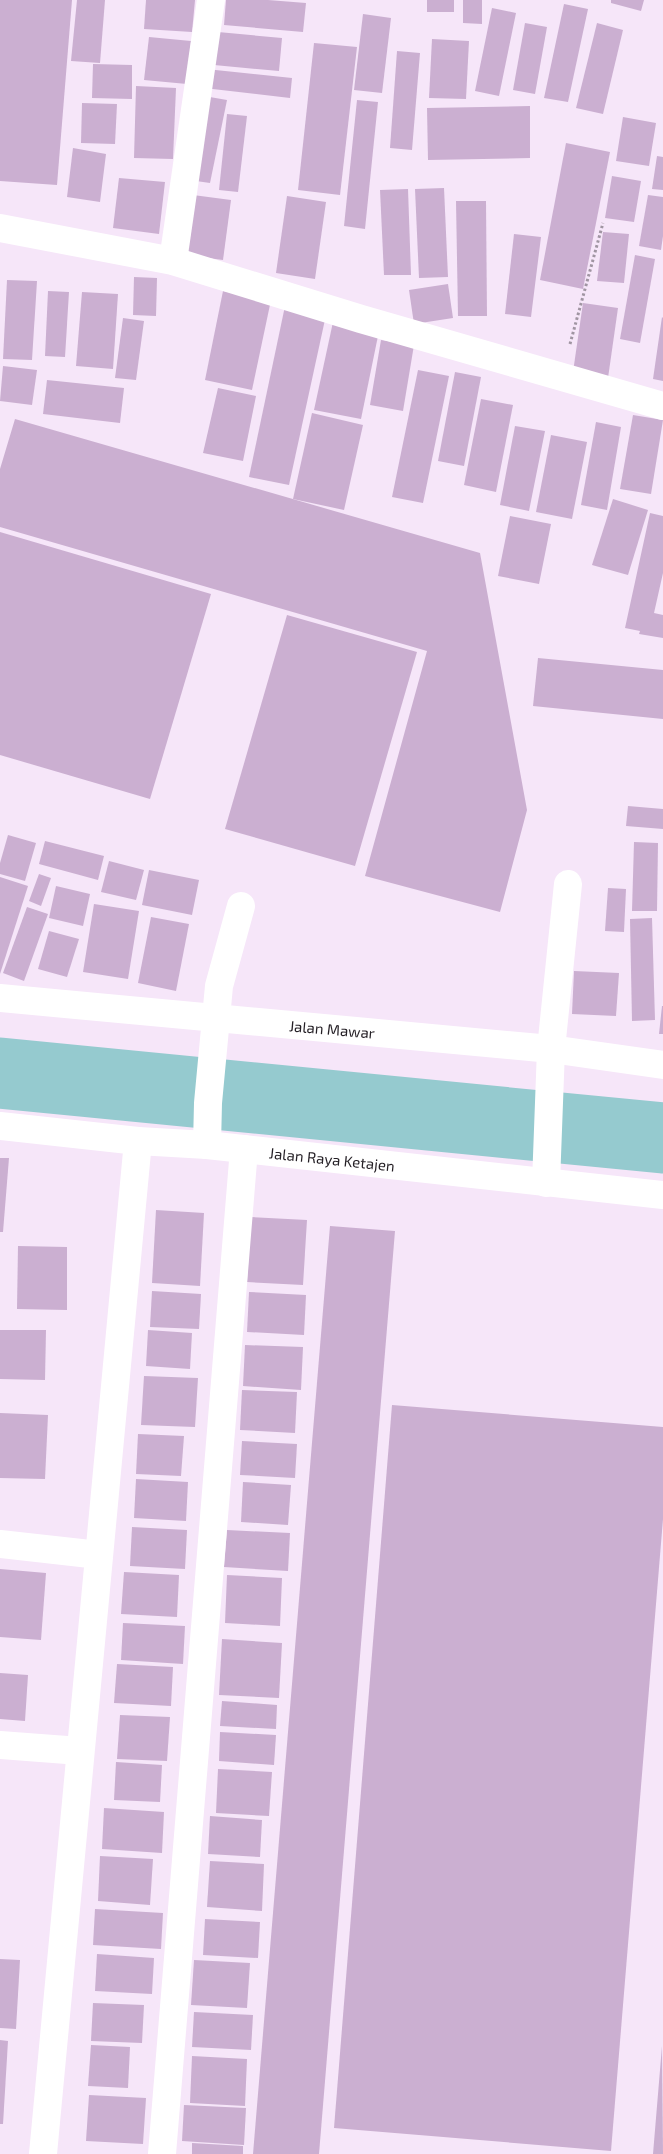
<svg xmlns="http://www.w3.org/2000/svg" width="663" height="2154" font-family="'Exo 2',sans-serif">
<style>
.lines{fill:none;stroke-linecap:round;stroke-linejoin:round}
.river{stroke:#95cacf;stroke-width:71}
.building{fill:#cbafd1}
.path{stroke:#a095a2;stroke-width:3;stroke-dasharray:2.5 2.5;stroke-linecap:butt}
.minor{stroke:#fff;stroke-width:28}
.labels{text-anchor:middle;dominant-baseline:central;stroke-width:4.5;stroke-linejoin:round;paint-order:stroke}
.street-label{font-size:15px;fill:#241f25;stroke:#fff}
</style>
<rect width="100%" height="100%" fill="#f6e6f9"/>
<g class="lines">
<!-- river -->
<polyline class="river" points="0,1073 663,1138"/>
</g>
<!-- building -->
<g class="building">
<polygon points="0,0 72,0 57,185 0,181"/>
<polygon points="77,0 105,0 100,63 71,61"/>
<polygon points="146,0 195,0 192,32 144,29"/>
<polygon points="226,0 268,0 306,3 303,32 224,25"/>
<rect x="427" y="0" width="27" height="12"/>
<polygon points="463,0 482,0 482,24 463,23"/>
<polygon points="611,0 644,0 641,11 611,3"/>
<polygon points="564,4 588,9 568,102 544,98"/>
<polygon points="492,8 516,13 499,96 475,91"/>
<polygon points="363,14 391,18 382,93 354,90"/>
<polygon points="525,23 547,27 535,94 513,90"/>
<polygon points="597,23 623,30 603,114 576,108"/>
<polygon points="218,32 282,38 279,71 214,65"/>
<polygon points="149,37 191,41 187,84 144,80"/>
<polygon points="432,39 469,41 466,99 429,98"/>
<polygon points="314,43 357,47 340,195 298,190"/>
<polygon points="397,51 420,53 412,150 390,148"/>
<polygon points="93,64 132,65 132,99 92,98"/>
<polygon points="206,69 292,78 290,98 204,88"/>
<polygon points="136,86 176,88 173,159 134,158"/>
<polygon points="204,96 227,100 210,183 189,180"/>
<polygon points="357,100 378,102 365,229 344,226"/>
<polygon points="82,103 117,104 115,144 81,143"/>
<polygon points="530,106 530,158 428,160 427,108"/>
<polygon points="227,114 247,116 238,192 219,190"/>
<polygon points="623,117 656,123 649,166 616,161"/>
<polygon points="566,143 610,152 583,289 540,280"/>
<polygon points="73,148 106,154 100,202 67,197"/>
<polygon points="657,156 663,157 663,190 652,189"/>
<polygon points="612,176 641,181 634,222 605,218"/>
<polygon points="119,178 165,182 159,234 113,228"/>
<polygon points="444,188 448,277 419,278 415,189"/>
<polygon points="408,189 411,275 384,275 380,190"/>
<polygon points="193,195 231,200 223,260 185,255"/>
<polygon points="648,195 663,197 663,236 661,250 639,246"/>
<polygon points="287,196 326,202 315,279 276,273"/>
<polygon points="456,201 486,201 487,316 458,316"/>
<polygon points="603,232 629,234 624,283 597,281"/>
<polygon points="514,234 541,237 531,317 505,314"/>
<polygon points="635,255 655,259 640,343 620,339"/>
<polygon points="134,277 157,278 156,316 133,315"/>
<polygon points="7,280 37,281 32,360 3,359"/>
<polygon points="448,284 453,318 414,324 409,290"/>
<polygon points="48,291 69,292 65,357 45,356"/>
<polygon points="223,291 271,300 252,390 205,380"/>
<polygon points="82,292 118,294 113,369 76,366"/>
<polygon points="583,303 618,308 608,378 573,372"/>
<polygon points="285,306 326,315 289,485 249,477"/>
<polygon points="662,317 663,318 663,381 653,379"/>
<polygon points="123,318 144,321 136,380 115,378"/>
<polygon points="333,322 379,331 361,419 314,410"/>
<polygon points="381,340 414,345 403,411 370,405"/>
<polygon points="3,366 37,370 32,405 0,401"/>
<polygon points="418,370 449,376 423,503 392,497"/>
<polygon points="455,372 481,377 464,466 438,461"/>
<polygon points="47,380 124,388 120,423 43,414"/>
<polygon points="218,388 256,396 243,461 203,453"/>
<polygon points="481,399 513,405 496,492 464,485"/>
<polygon points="312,413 363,425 344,510 293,499"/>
<polygon points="633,415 663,420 651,494 620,489"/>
<polygon points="15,419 480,553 527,810 500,912 365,876 427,651 0,527 0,469"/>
<polygon points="596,422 621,427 607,510 581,505"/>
<polygon points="515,426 545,431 529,511 500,505"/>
<polygon points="551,435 587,442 572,519 536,512"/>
<polygon points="613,499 648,510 628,575 592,565"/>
<polygon points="650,513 663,516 663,573 654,613 663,615 663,638 639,634 640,631 625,628"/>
<polygon points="510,516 551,524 539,584 498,576"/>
<polygon points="0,532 211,594 150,799 0,755"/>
<polygon points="287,615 417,652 355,866 225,829"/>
<polygon points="538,658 663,670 663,719 533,706"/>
<polygon points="628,806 663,809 663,829 626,826"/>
<polygon points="8,835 36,843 25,881 0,874 0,863"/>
<polygon points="45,841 104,856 98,880 39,864"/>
<polygon points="634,842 658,843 657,911 632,911"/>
<polygon points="109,861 144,870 136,900 101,892"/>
<polygon points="149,870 199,880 192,915 142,905"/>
<polygon points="39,874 51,878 41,906 29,901"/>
<polygon points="0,877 28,886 0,974"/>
<polygon points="56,886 90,894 83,926 49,918"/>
<polygon points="608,888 626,889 624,932 605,931"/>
<polygon points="94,904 139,911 128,979 83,972"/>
<polygon points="27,907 48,914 24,981 3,973"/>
<polygon points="151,917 189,924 176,991 138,983"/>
<polygon points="652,918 655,1020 632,1021 630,919"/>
<polygon points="49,931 79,939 67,977 38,969"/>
<polygon points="574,971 619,973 616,1016 572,1014"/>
<polygon points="662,1006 663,1006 663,1034 659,1034"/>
<polygon points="0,1158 9,1158 3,1232 0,1232"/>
<polygon points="156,1210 204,1213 200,1286 152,1283"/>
<polygon points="251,1217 307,1220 303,1285 247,1282"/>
<polygon points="330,1226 395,1231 319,2154 253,2154"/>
<polygon points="18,1246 67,1247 67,1310 17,1309"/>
<polygon points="152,1291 201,1294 199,1329 150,1327"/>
<polygon points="249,1292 306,1295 304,1335 247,1332"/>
<polygon points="0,1330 46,1330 45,1380 0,1379"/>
<polygon points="148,1330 192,1333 190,1369 146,1366"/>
<polygon points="245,1345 303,1347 301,1390 243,1386"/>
<polygon points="144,1376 198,1378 195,1427 141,1425"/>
<polygon points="242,1390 297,1392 295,1433 240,1430"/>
<polygon points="392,1405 663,1427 663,1519 611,2151 334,2128"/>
<polygon points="0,1413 48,1415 45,1479 0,1478"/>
<polygon points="138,1434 184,1436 181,1476 136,1474"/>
<polygon points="242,1441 297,1444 295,1478 240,1475"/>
<polygon points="136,1479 188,1482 186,1521 134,1518"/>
<polygon points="243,1482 291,1485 288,1525 241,1522"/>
<polygon points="132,1527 187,1530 185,1569 130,1566"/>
<polygon points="227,1530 290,1533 288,1571 224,1567"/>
<polygon points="0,1569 46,1573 41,1640 0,1637"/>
<polygon points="124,1572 179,1575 177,1617 121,1614"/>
<polygon points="227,1575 282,1578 280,1626 225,1623"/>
<polygon points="123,1623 185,1626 183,1664 121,1660"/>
<polygon points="222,1639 282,1643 279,1698 219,1695"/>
<polygon points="117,1664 173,1667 171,1706 114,1703"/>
<polygon points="0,1673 28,1675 25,1721 0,1719"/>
<polygon points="222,1701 277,1705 276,1729 220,1726"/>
<polygon points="120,1715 170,1717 167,1761 117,1759"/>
<polygon points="220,1732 276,1735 274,1765 219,1761"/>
<polygon points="116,1762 162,1765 160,1802 114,1800"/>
<polygon points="218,1769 272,1772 269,1816 216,1813"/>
<polygon points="104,1808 164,1812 162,1853 102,1849"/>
<polygon points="210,1816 262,1820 260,1857 208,1854"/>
<polygon points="100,1856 153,1859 150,1905 98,1901"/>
<polygon points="210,1861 264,1864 262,1911 207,1907"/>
<polygon points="95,1909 163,1913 161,1949 93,1945"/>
<polygon points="205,1919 260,1922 258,1958 203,1955"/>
<polygon points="97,1954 154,1958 152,1994 95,1991"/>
<polygon points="0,1959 20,1960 16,2029 0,2028"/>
<polygon points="194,1960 250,1963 247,2008 191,2005"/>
<polygon points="93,2003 144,2005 142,2043 91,2041"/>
<polygon points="194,2012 253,2015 251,2050 192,2047"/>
<polygon points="0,2040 8,2041 3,2124 0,2124"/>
<polygon points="91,2045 130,2047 128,2088 88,2086"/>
<polygon points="662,2046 663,2154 653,2154"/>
<polygon points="192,2056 247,2059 245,2106 190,2103"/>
<polygon points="89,2095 146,2098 143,2144 86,2141"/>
<polygon points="184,2105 246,2108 244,2145 182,2141"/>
<polygon points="192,2143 243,2146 243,2154 192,2154"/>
</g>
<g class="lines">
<!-- path -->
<polyline class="path" points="570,344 603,223"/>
<!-- minor -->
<g class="minor">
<polyline points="0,228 173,261 361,319 663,406"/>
<polyline points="173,261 211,0"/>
<polyline points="0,998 551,1049 663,1065"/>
<polyline points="0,1126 138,1141 207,1145 663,1195"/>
<polyline points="207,1145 208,1103 219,986 241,906"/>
<polyline points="546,1183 551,1049 568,884"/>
<polyline points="0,1544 99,1555"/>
<polyline points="0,1745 80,1751"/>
<polyline points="43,2154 138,1141"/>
<polyline points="162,2154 244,1149"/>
</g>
</g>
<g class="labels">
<!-- street labels -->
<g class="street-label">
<text transform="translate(332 1029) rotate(5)">Jalan Mawar</text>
<text transform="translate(332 1159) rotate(6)">Jalan Raya Ketajen</text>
</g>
</g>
</svg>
